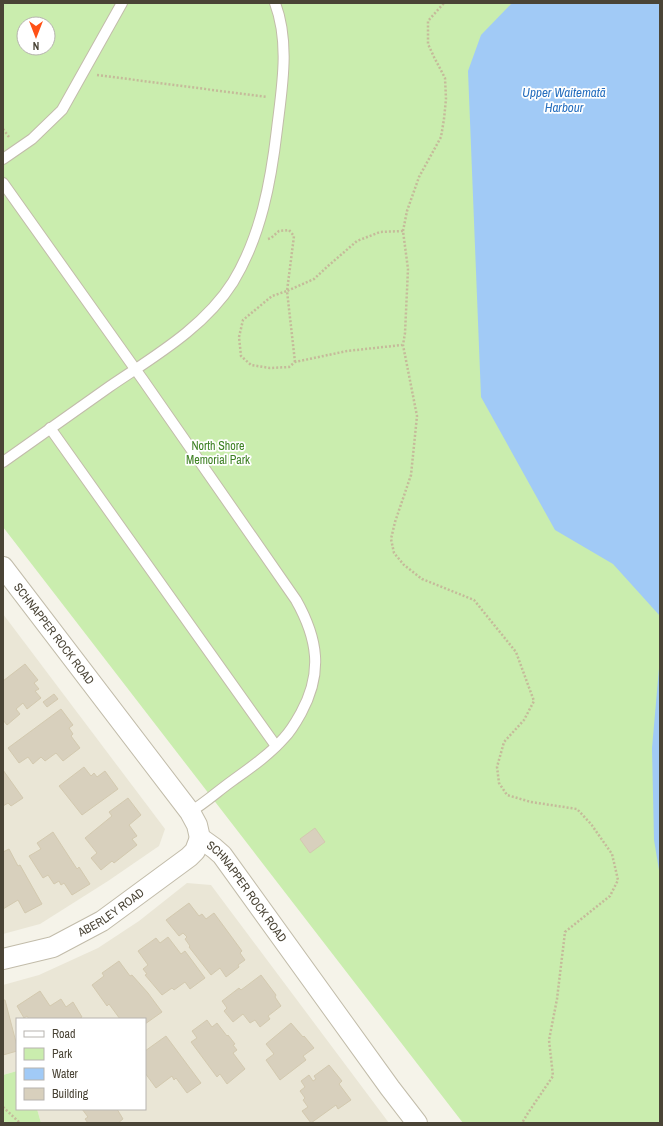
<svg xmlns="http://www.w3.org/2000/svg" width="663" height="1126" font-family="'Archivo Narrow',sans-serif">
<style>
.residential{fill:#eae6d6}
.green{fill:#caedae;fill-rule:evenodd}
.water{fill:#a1caf6}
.building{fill:#d8d0bd;stroke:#d3c9af}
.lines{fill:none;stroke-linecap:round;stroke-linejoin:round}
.lane-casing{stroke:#c2bcaa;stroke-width:12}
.street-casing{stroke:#c2bcaa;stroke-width:22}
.path{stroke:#c5ba9a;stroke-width:2.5;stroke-dasharray:2 2;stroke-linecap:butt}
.lane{stroke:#fff;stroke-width:10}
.street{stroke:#fff;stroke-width:20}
.labels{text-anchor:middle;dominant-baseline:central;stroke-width:3.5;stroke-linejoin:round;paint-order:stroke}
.park-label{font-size:12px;fill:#3e8124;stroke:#fff}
.street-label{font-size:12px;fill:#4a4436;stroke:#fff}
.water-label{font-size:13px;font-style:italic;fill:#266fbf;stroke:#fff}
</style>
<rect width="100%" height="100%" fill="#f5f3e9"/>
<!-- residential -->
<g class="residential">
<polygon points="3,614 165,829 159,846 108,881 40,924 3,934"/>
<polygon points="187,883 211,885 389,1123 41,1123 37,1109 145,1109 145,1019 17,1019 17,1071 3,1075 3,985 39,975 98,948 139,921"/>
</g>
<!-- green -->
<g class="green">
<path d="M3,3H660V1123H463L3,527ZM24,24H48V48H24Z"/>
<polygon points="17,1071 17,1109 37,1109 41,1123 3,1123 3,1075"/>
</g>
<!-- water -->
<g class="water">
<polygon points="512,3 660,3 660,616 613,564 555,530 481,397 468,71 481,35"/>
<polygon points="660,657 660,876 654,840 652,748"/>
</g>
<!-- building -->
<g class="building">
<polygon points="25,664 38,680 34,683 39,689 35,691 41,698 27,709 23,703 16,709 20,714 7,725 3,720 3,681"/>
<polygon points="54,694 58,699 47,707 43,702"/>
<polygon points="61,709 73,725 69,728 73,734 71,736 80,748 63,761 56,753 45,761 41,757 33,764 28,757 19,763 8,748"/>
<polygon points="84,767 91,776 94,773 97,777 105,771 118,789 82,815 59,786"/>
<polygon points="3,770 23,798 11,806 8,803 3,806"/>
<polygon points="128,798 141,815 129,825 137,836 132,839 137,845 114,863 112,861 101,870 91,858 97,853 85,838 112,816 109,812"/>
<polygon points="315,828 325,842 310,853 300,839"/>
<polygon points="53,832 77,869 79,867 90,884 72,895 64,883 61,885 59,881 54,884 48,875 43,878 29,856 41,849 37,843"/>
<polygon points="9,849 18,866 20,865 42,904 25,913 18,900 3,909 3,852"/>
<polygon points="189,903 199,916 202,914 206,919 214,913 242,951 240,953 245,960 238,965 239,967 226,977 220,968 211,975 189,947 190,946 185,939 187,937 183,933 179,936 166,920"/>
<polygon points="168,937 181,954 185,951 205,978 190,989 185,982 174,990 172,988 162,995 145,975 147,974 143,969 148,965 138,951 156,938 160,943"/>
<polygon points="119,961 130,976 132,975 148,993 162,1012 145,1024 145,1019 120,1019 109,1004 107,1006 92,985 104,976 102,973"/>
<polygon points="261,975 276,995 275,997 281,1006 268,1016 270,1019 260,1027 255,1020 250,1023 243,1014 233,1022 224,1011 227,1008 222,1001 239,988 241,990"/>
<polygon points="40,991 50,1006 61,999 66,1007 73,1002 82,1017 79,1019 29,1019 27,1016 24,1018 17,1006"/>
<polygon points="3,1000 5,1000 17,1046 17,1051 3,1055"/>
<polygon points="207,1020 212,1027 217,1023 227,1036 228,1035 235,1044 233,1045 237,1050 233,1053 245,1069 227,1084 220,1074 217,1077 191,1042 197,1038 192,1031"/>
<polygon points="291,1023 303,1037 304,1036 314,1048 303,1056 306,1060 280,1080 266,1060 274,1054 266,1044"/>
<polygon points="166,1036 201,1083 187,1093 176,1078 174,1080 172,1076 156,1088 145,1073 145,1051"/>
<polygon points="329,1065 342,1081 339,1084 351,1100 338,1109 336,1105 311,1123 302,1111 308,1107 303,1100 305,1098 300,1091 305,1087 301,1081 309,1075 313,1081 316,1079 314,1076"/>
<polygon points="82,1109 117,1109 123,1119 118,1123 88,1123 85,1119 88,1117"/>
</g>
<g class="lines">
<!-- lane casing -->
<g class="lane-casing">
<g id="lane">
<polyline points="3,159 32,139 62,110 122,3"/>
<path d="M3,183L143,380L296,600C318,639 323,673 301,713C296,722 291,731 284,738C269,755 250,768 232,781C218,791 205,803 190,812"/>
<polyline points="50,428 276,746"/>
<path d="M3,462C38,437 74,412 109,387C153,357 204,328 233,282C261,236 271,181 277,129C282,87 290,43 275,3"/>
</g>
</g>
<!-- street casing -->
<g class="street-casing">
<g id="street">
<path id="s1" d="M3,567L190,812L197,825L200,838L214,848L222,855L390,1088L417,1123"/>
<path id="s2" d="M3,959L53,947L102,921L189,857L195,851L200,838"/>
</g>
</g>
<!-- path -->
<g class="path">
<polyline points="97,75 267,97"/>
<polyline points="3,129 9,137"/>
<polyline points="403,231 407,211 419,177 441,137 444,119 446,99 445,78 434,57 428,44 428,21 444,3"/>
<polyline points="268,239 271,238 279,231 289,230 294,236 287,291 272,296 243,320 239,337 241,356 251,365 270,368 289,367 295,362 347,351 402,345"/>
<polyline points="295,362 287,291 314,279 328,266 357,241 380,232 403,231 408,269 405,333 403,345 417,416 411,475 395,522 391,539 394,553 404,565 422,579 474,600 516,652 534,701 524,720 504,742 497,767 499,783 507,795 531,802 577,809 591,824 612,854 618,880 610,896 565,932 557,999 549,1040 553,1076 528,1113 522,1123"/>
<polyline points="3,1107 20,1123"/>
</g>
<!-- lane -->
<use href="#lane" class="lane"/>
<!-- street -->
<use href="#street" class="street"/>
</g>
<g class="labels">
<!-- park labels -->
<g class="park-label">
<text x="218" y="446">North Shore<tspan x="218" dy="14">Memorial Park</tspan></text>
</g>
<!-- street labels -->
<g class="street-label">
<text stroke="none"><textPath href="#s1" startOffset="84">SCHNAPPER ROCK ROAD</textPath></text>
<text stroke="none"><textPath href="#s1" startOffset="408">SCHNAPPER ROCK ROAD</textPath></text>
<text stroke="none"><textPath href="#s2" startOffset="119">ABERLEY ROAD</textPath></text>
</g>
<!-- water labels -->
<g class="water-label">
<text x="564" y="92">Upper Waitematā<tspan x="564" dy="15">Harbour</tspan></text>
</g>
</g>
<!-- border -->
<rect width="663" height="1126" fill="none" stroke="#4a4436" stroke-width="8"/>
<!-- legend -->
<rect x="16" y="1018" width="130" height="92" fill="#ffffff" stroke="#b7b4af"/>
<rect x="24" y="1031" width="20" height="6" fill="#ffffff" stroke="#b7b4af"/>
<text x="52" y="1038" font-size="12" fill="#4a4436">Road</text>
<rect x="24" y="1048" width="20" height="12" fill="#caedae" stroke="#b7b4af"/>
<text x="52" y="1058" font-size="12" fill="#4a4436">Park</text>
<rect x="24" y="1068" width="20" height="12" fill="#a1caf6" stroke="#b7b4af"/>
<text x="52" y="1078" font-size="12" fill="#4a4436">Water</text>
<rect x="24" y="1088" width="20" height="12" fill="#d8d0bd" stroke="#b7b4af"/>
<text x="52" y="1098" font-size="12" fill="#4a4436">Building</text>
<!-- north arrow -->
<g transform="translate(36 36) rotate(180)"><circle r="19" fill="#ffffff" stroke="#b7b4af"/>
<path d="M0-3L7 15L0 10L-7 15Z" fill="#ff5116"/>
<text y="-6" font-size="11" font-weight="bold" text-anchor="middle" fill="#4a4436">N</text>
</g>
</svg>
